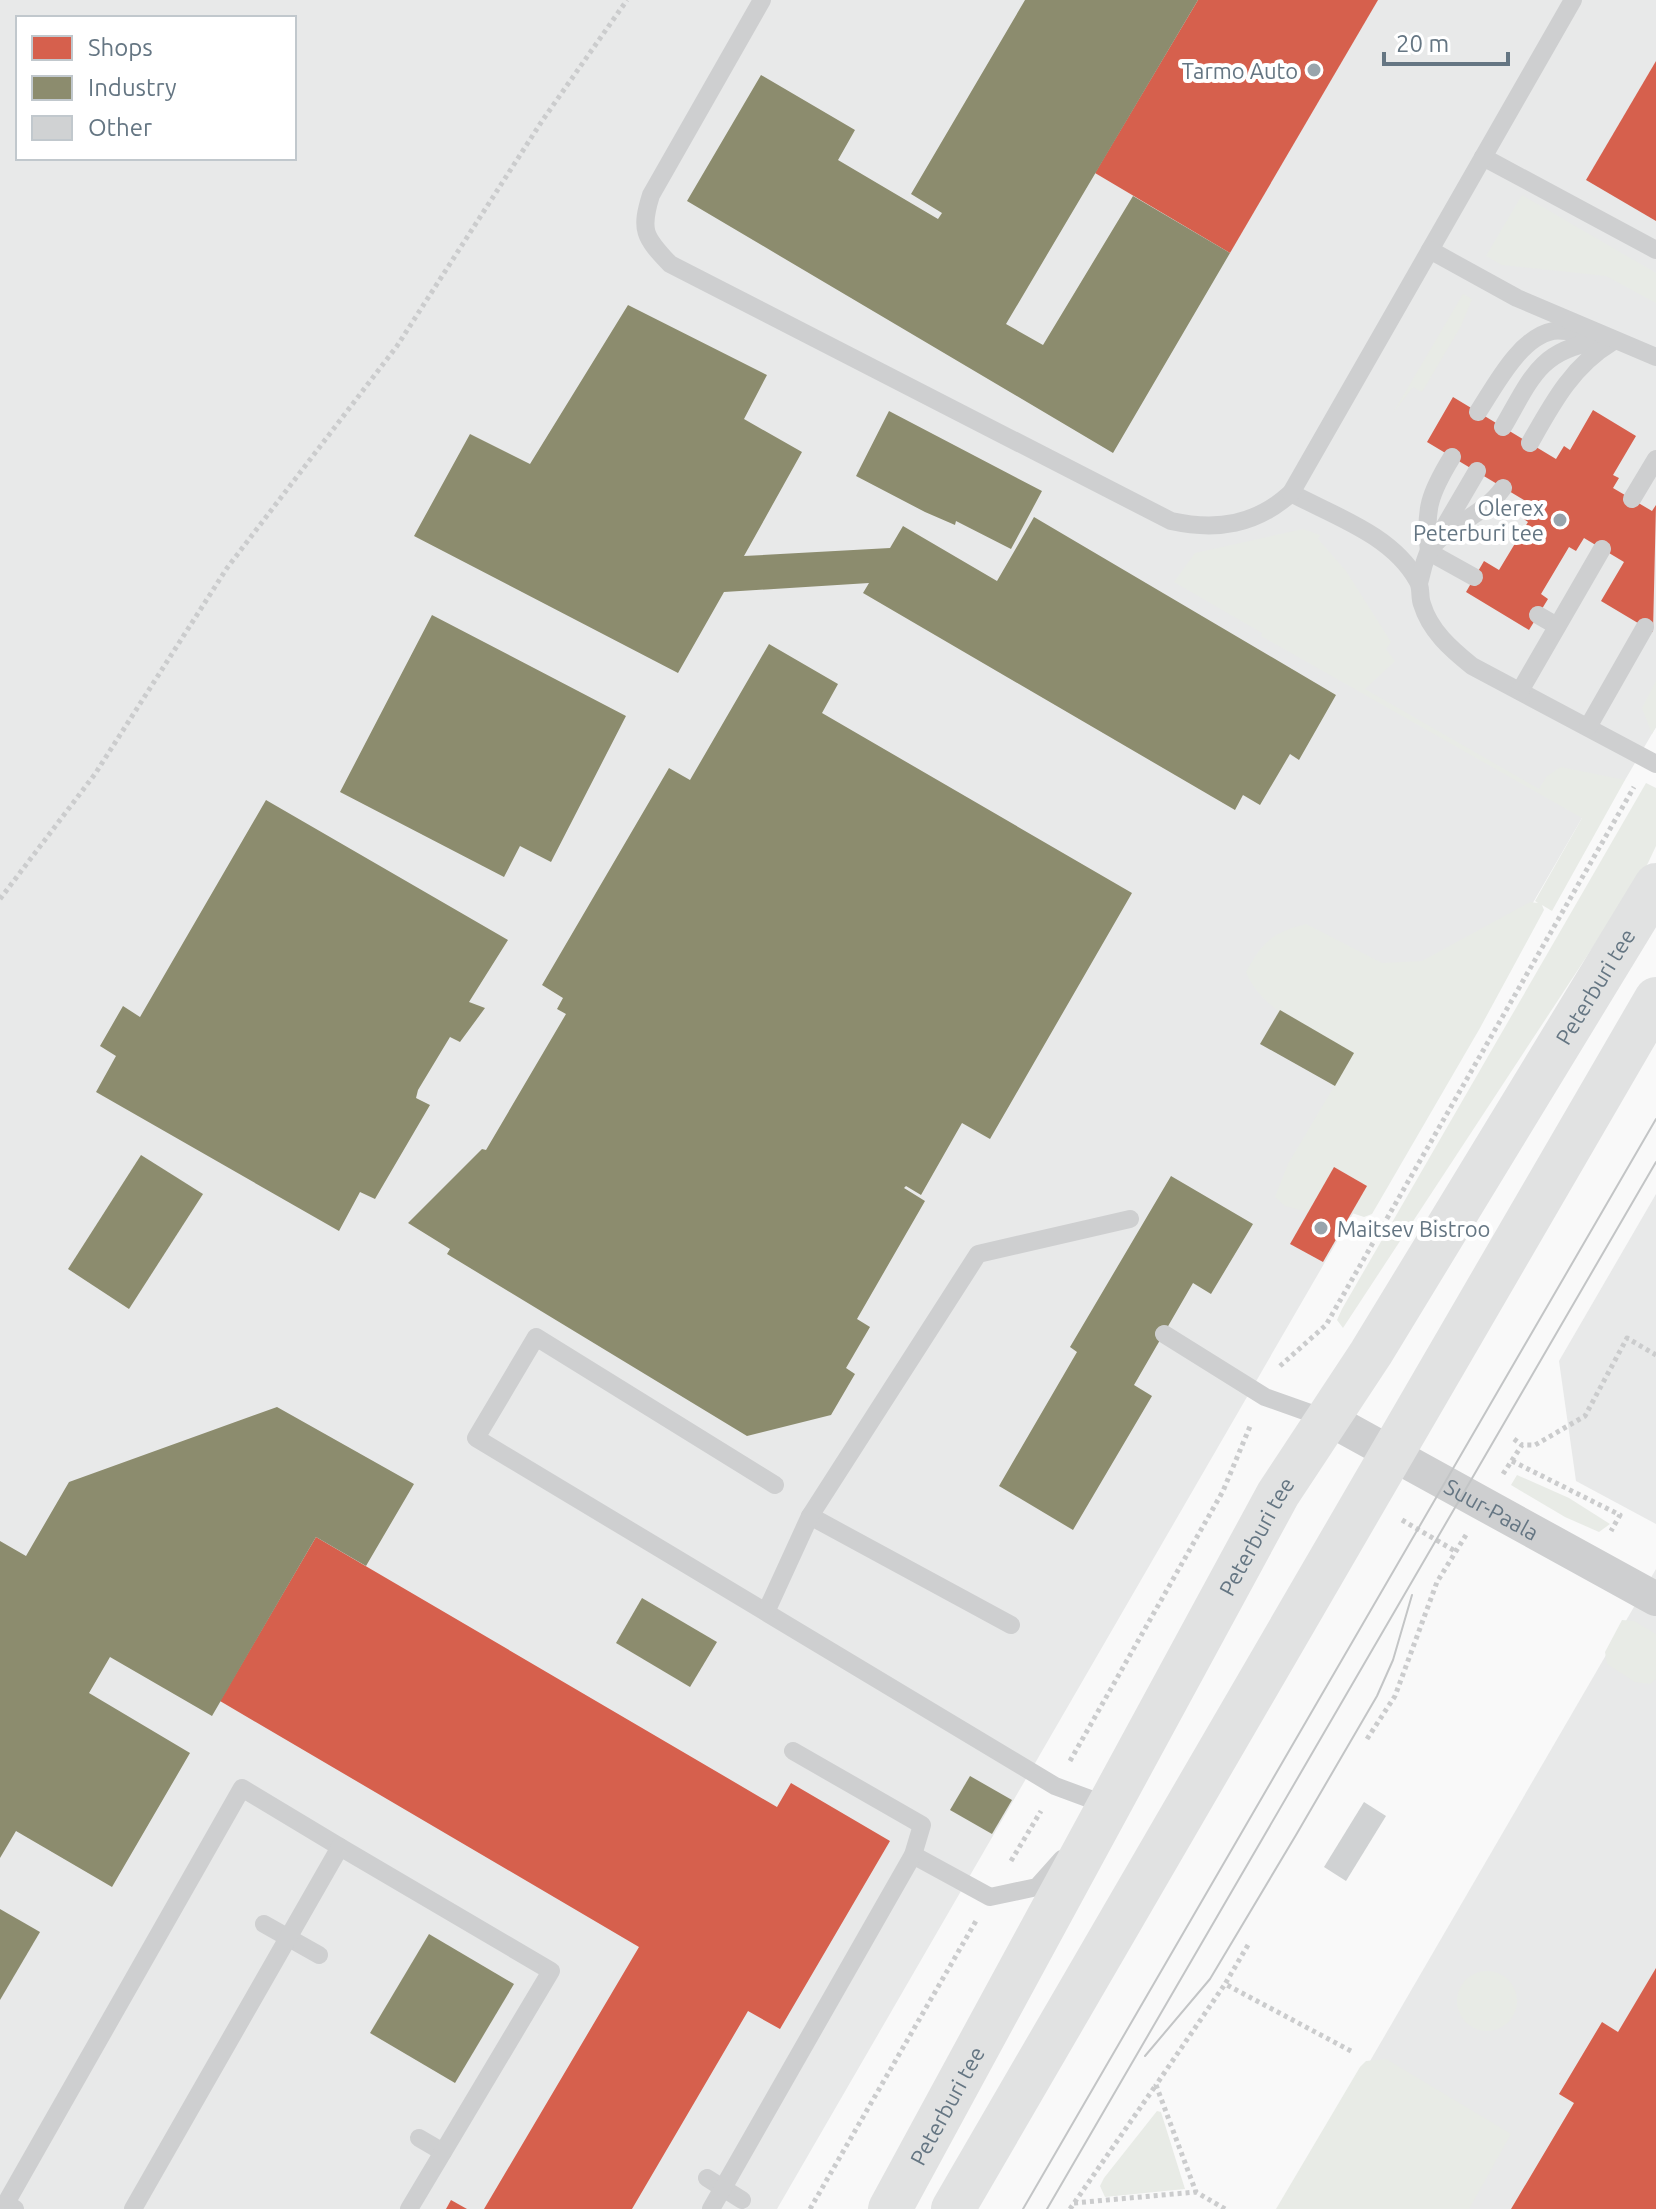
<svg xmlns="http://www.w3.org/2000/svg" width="1656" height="2209" font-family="Ubuntu,sans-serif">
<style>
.built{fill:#e8e9e9;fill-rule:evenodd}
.green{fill:#e8ebe6}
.shops{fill:#d6604d}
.industry{fill:#8c8c6e}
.building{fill:#d0d2d3}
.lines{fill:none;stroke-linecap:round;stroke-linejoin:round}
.path{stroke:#cbcccd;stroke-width:5;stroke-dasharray:4 4;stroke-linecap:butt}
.service{stroke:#cecfd0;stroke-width:18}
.minor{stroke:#cecfd0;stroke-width:34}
.trunk{stroke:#e1e2e2;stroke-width:44}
.tram{stroke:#c3c5c6;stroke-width:2}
.poi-dot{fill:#99a4ac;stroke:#fff;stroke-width:3}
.labels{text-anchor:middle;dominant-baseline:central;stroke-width:8;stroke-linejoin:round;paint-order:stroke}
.poi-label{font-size:22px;fill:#657683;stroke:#fff;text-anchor:end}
.street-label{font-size:22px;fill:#657683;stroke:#fff}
</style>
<rect width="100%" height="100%" fill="#f9f9f9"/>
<!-- built -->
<g class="built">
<path d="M0,0H1656V727L1625,780L1582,818L777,2209H0ZM18,18H294V158H18Z"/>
<polygon points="1656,1194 1656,1524 1576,1481 1559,1361"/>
<polygon points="1656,1569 1656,2209 1284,2209"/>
</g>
<!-- green -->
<g class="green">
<polygon points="1522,195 1656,273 1656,303 1606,276 1502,265 1486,256"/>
<polygon points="1463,294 1472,299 1461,326 1422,392 1413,387 1393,413"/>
<path d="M1303,529L1320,535L1318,539L1346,571L1391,642L1386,649L1395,661L1365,689L1539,789L1547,776L1561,767L1625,780L1552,911L1542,905L1544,910L1480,1028L1372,1214L1364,1217L1352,1213L1367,1186L1335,1167L1308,1212L1285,1206L1275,1197L1288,1164L1354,1053C1316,1031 1263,1014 1246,972C1263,941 1272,933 1306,924L1382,963L1422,961L1530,902L1538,903L1535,901L1582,818L1261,636L1262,633L1174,582L1195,553Z"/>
<polygon points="1656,681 1656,727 1652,734 1642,708"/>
<polygon points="1646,783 1656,788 1656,846 1648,863 1343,1328 1337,1320 1342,1309"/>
<polygon points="1517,1475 1569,1498 1610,1524 1599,1532 1565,1517 1511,1485"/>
<polygon points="1622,1620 1634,1621 1656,1634 1656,1679 1650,1684 1635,1682 1607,1664 1605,1652"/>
<circle cx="1487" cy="2001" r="30"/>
<polygon points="1386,2059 1511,2134 1469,2209 1276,2209 1360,2067 1366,2061"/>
<polygon points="1157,2111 1161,2112 1185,2189 1105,2197 1100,2186 1104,2178"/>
</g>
<!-- shops -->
<g class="shops">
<polygon points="1198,0 1378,0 1230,253 1095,173"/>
<polygon points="1656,61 1656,221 1586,180"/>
<polygon points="1453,397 1556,459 1564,446 1570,450 1593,410 1636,436 1613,475 1619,478 1613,488 1652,511 1656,505 1653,632 1601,601 1624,562 1584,538 1576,551 1569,547 1541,594 1548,599 1529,630 1466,592 1484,561 1499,570 1528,522 1521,517 1529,503 1427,442"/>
<polygon points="1334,1167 1367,1186 1323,1262 1290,1244"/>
<polygon points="316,1537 777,1807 791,1783 890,1841 780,2029 748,2011 632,2209 484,2209 639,1947 220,1701"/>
<polygon points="1656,1968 1656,2209 1511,2209 1574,2103 1559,2094 1602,2022 1618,2032"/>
<polygon points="451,2200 467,2209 446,2209"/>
</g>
<!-- industry -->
<g class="industry">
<polygon points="1025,0 1198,0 1006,324 1043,345 1133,196 1230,253 1113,453 687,201 761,75 855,130 838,160 938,219 942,213 911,194"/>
<polygon points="628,305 767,375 744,419 802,452 744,556 890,548 903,526 997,581 1034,517 1336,695 1299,760 1290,754 1260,805 1243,795 1235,810 863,593 869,583 724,592 678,673 414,536 470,434 530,464"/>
<polygon points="889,411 1042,491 1011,549 956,521 955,525 925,512 856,476"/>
<polygon points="432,615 626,716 551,862 520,846 504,877 340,792"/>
<polygon points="769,644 838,684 822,713 1132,893 990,1139 962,1123 921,1195 906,1186 904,1188 925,1201 857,1319 870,1327 846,1368 855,1374 831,1415 747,1436 447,1254 450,1249 408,1223 482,1149 486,1150 566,1014 557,1009 563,998 542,985 669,768 690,780"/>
<polygon points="266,800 508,940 469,1002 485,1008 460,1042 450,1037 418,1090 416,1098 430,1105 375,1199 360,1192 339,1231 96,1092 116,1056 100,1046 123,1006 140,1017"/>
<polygon points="1280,1010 1354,1053 1335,1086 1260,1044"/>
<polygon points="141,1155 203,1194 129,1309 68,1269"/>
<polygon points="1171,1176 1253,1224 1211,1294 1193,1283 1134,1385 1152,1396 1073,1530 999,1486 1077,1352 1070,1347"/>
<polygon points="277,1407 414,1484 366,1566 316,1537 212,1716 110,1657 89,1693 190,1753 112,1887 16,1831 0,1858 0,1541 26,1556 69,1482"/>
<polygon points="642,1598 717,1642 690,1687 616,1643"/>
<polygon points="970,1776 1012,1800 992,1834 950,1810"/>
<polygon points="0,1909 40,1932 0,2000"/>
<polygon points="429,1934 514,1984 455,2083 370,2033"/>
</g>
<!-- building -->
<polygon class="building" points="1364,1802 1386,1816 1346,1881 1324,1867"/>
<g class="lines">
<!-- path -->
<g class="path">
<polyline points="0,899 95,774 227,568 397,346 542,121 627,0"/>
<polyline points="1280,1366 1326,1325 1634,787"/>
<polyline points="1514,1439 1522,1445"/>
<polyline points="1512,1461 1620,1515 1611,1531"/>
<polyline points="1503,1474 1522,1445 1535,1445 1585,1416 1627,1338 1656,1355"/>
<polyline points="1402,1520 1455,1551"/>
<polyline points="1367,1739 1395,1696 1437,1582 1466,1535"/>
<polyline points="1070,1761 1223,1491 1251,1424"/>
<polyline points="1011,1861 1041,1811"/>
<polyline points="1248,1945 1225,1984 1351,2051"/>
<polyline points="1074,2203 1196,2192"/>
<polyline points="810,2209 976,1921"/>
<polyline points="1070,2209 1156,2085"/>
<polyline points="1225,2209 1196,2192 1156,2085 1225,1984"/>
</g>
<!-- service -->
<g class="service">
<path d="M762,0L651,195C640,230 644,237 670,264L1171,521C1217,531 1256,525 1291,493C1334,516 1392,535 1417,580C1422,587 1419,596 1422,604C1430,631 1451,649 1472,666L1656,764"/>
<polyline points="1483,157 1656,250"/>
<polyline points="1430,250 1573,0"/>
<path d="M1478,412C1495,386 1520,337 1553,331C1564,329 1580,334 1591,335"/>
<path d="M1503,427C1530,381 1539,350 1595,342"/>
<path d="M1530,443C1552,404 1572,366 1612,342"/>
<polyline points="1291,493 1430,250 1517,298 1656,357"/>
<polyline points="1632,499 1656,459"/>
<polyline points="1439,536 1477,471"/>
<path d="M1429,552C1424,509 1430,493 1452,457"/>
<polyline points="1429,552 1474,577"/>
<path d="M1419,583C1422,573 1424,560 1429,551C1448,524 1484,516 1503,488"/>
<polyline points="1538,615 1557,626"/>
<polyline points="1520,691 1602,549"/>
<polyline points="1588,727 1645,627"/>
<polyline points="1164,1334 1265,1397 1327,1419"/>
<polyline points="775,1485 536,1337 476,1438 1055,1786 1109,1806"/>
<polyline points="810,1516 1011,1625"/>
<polyline points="766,1612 810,1516 978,1254 1130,1219"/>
<polyline points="913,1855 990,1897 1037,1887 1062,1859"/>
<polyline points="264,1924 319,1955"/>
<polyline points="419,2138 443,2152"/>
<polyline points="707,2178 742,2200"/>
<polyline points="15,2209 6,2203 242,1788 340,1847"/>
<polyline points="133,2209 340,1847 551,1971 409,2209"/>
<polyline points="711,2209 913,1855 922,1825 793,1751"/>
</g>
<!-- minor -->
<path class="minor" id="s1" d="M1329,1419L1656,1599"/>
<!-- trunk -->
<g class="trunk">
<path id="s2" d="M890,2209L1278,1494L1371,1353L1656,885"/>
<polyline points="953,2209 1656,999"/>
</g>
<!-- tram -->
<g class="tram">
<polyline points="1145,2056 1210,1979 1296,1835 1377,1696 1393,1660 1412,1595"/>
<polyline points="1023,2209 1656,1119"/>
<polyline points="1047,2209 1656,1162"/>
</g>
</g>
<!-- markers -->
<g class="poi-dot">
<circle cx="1314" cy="70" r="8"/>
<circle cx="1560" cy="520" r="8"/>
<circle cx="1321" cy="1228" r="8"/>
</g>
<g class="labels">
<!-- poi labels -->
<g class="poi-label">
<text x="1298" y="70">Tarmo Auto</text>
<text x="1544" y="507">Olerex<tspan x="1544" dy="25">Peterburi tee</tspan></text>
<text x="1337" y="1228" text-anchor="start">Maitsev Bistroo</text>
</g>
<!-- street labels -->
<g class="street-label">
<text stroke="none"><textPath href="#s2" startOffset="1412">Peterburi tee</textPath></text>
<text stroke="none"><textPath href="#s1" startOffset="186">Suur-Paala</textPath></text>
<text stroke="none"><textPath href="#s2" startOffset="766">Peterburi tee</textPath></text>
<text stroke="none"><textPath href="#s2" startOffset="118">Peterburi tee</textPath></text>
</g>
</g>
<!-- legend -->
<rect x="16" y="16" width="280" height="144" fill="#ffffff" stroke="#c1c8cd" stroke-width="2"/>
<rect x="32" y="36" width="40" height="24" fill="#d6604d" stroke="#c1c8cd" stroke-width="2"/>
<text x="88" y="56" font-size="24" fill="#657683">Shops</text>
<rect x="32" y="76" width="40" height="24" fill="#8c8c6e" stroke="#c1c8cd" stroke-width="2"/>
<text x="88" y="96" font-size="24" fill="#657683">Industry</text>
<rect x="32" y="116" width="40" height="24" fill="#d0d2d3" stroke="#c1c8cd" stroke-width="2"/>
<text x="88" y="136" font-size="24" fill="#657683">Other</text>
<!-- scale -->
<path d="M1384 52v12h124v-12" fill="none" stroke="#657683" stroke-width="4"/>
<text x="1396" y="52" font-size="24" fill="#657683" stroke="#ffffff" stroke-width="6" paint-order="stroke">20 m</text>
</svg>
